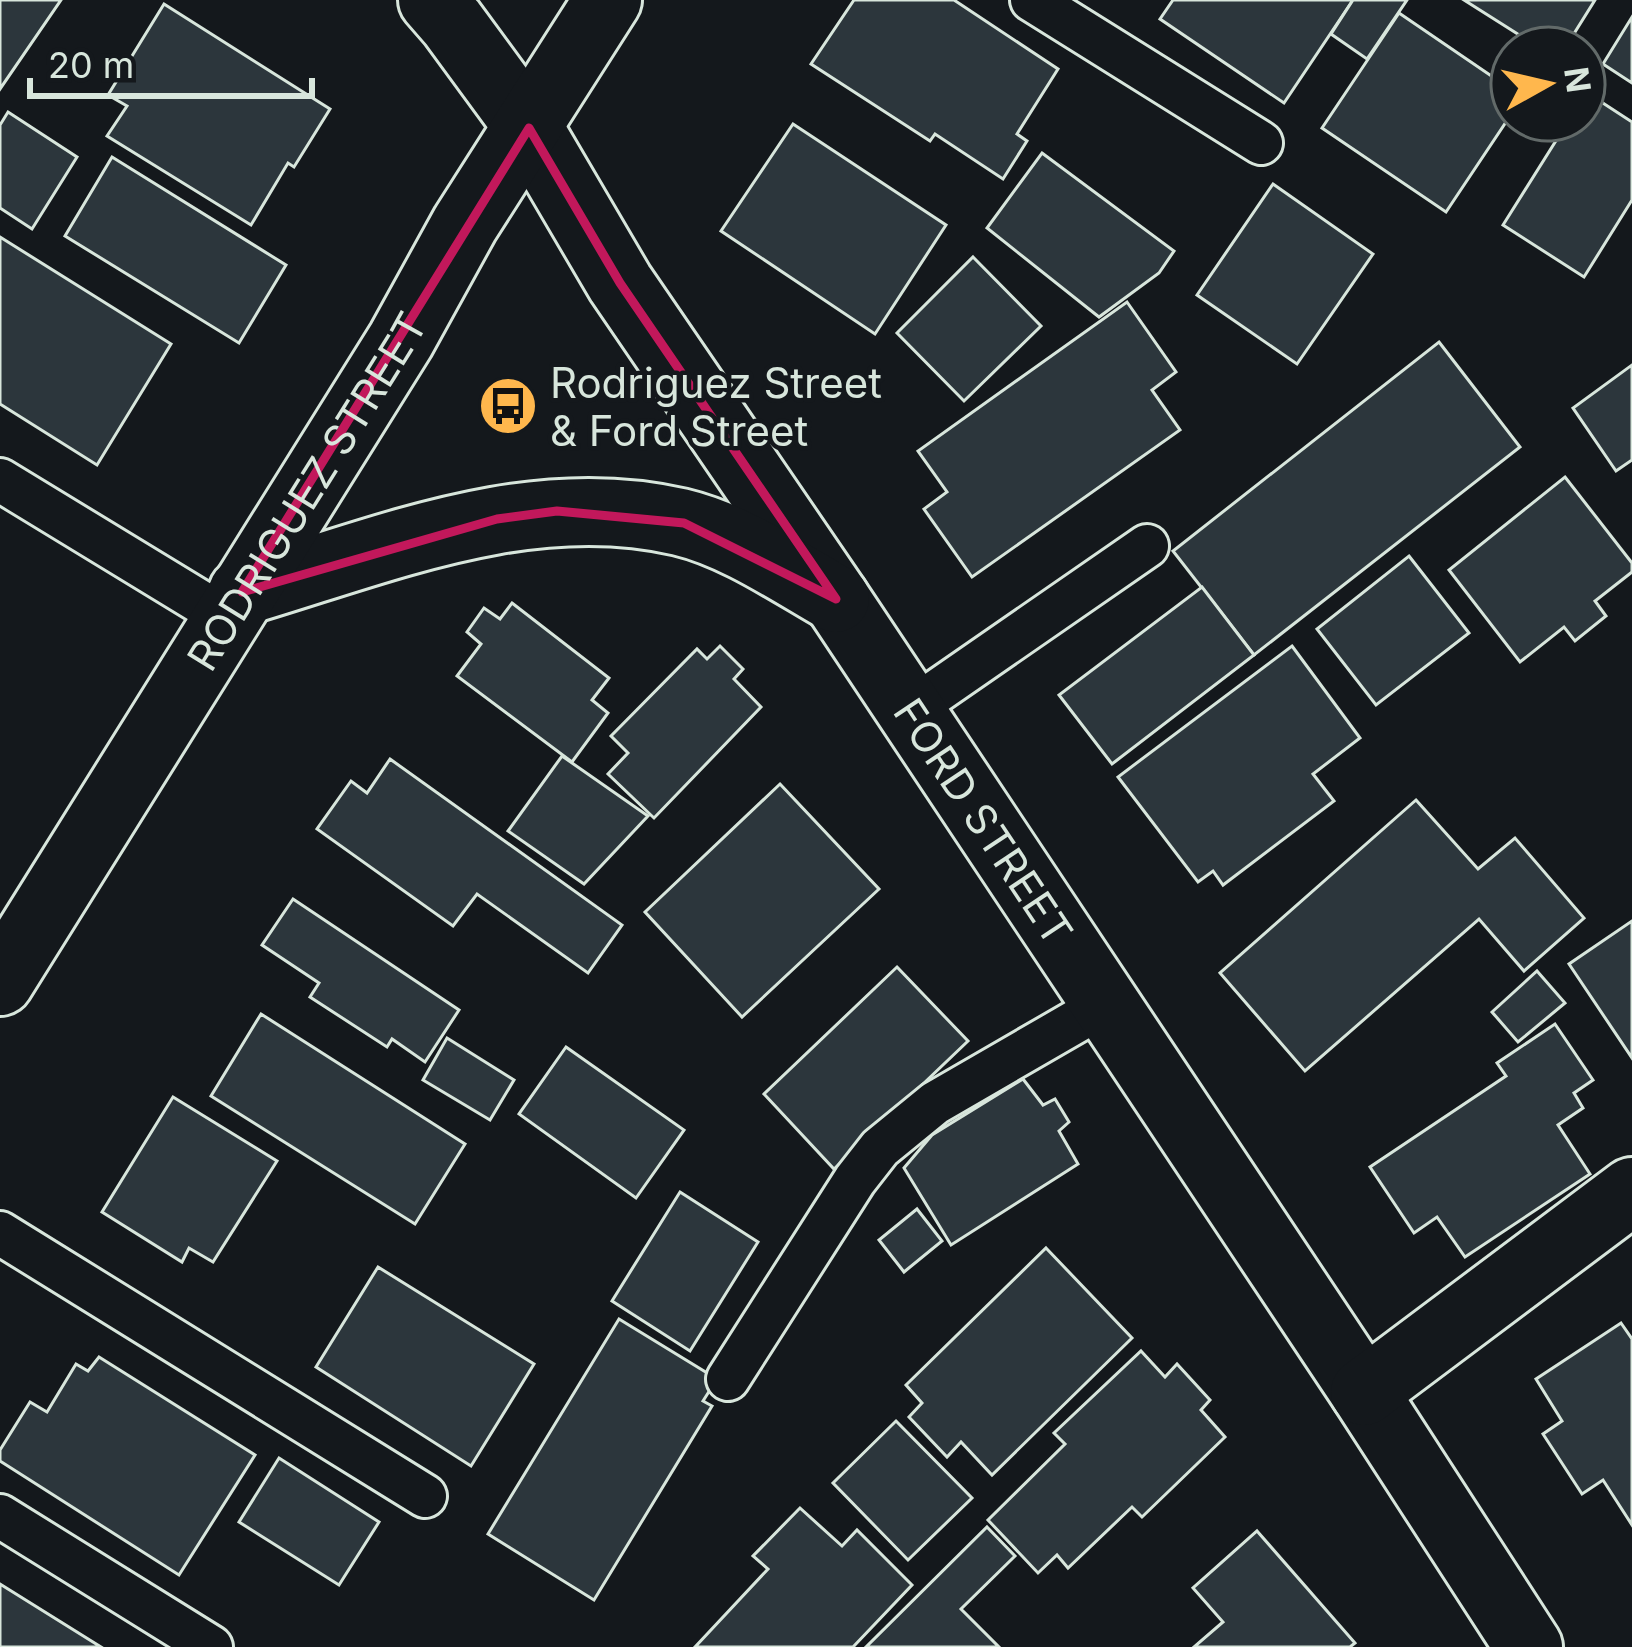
<svg xmlns="http://www.w3.org/2000/svg" width="1632" height="1647" font-family="Inter,sans-serif">
<style>
.building{fill:#2c363c;stroke:#d8e6dc;stroke-width:3}
.lines{fill:none;stroke-linecap:round;stroke-linejoin:round}
.service-casing{stroke:#d8e6dc;stroke-width:48}
.minor-casing{stroke:#d8e6dc;stroke-width:72}
.tertiary-casing{stroke:#d8e6dc;stroke-width:72}
.service{stroke:#14181c;stroke-width:42}
.minor{stroke:#14181c;stroke-width:66}
.tertiary{stroke:#14181c;stroke-width:66}
.marked{fill:none;stroke:#c2185b;stroke-width:9;stroke-linejoin:round}
.labels{text-anchor:middle;dominant-baseline:central;stroke-width:9;stroke-linejoin:round;paint-order:stroke}
.poi-label{font-size:42px;fill:#d8e6dc;stroke:#14181c;text-anchor:start}
.street-label{font-size:42px;fill:#d8e6dc;stroke:#14181c}
</style>
<rect width="100%" height="100%" fill="#14181c"/>
<!-- building -->
<g class="building">
<polygon points="0,0 61,0 0,89"/>
<polygon points="854,0 954,0 1058,69 1017,134 1027,141 1003,179 935,134 930,141 811,64"/>
<polygon points="1173,0 1353,0 1284,103 1160,19"/>
<polygon points="1353,0 1407,0 1367,59 1331,34"/>
<polygon points="1464,0 1595,0 1565,48 1540,48"/>
<polygon points="164,4 330,109 294,167 288,163 251,225 107,136 127,106 108,95"/>
<polygon points="1399,13 1512,90 1512,113 1446,212 1322,128"/>
<polygon points="1632,17 1632,83 1603,64"/>
<polygon points="1586,92 1632,122 1632,200 1584,277 1503,225 1569,120 1584,120 1584,96"/>
<polygon points="8,112 77,157 32,229 0,208 0,125"/>
<polygon points="793,124 946,225 875,334 721,231"/>
<polygon points="1042,153 1174,251 1159,273 1099,317 987,228"/>
<polygon points="112,157 286,265 239,343 65,236"/>
<polygon points="1273,184 1373,254 1297,364 1197,295"/>
<polygon points="0,237 171,344 97,465 0,404"/>
<polygon points="973,257 1041,326 964,401 897,333"/>
<polygon points="1127,302 1176,372 1152,390 1180,430 972,577 924,509 947,492 918,451"/>
<polygon points="1439,342 1520,447 1254,655 1173,551"/>
<polygon points="1632,365 1632,460 1616,471 1573,408"/>
<polygon points="1565,477 1632,563 1632,572 1595,601 1606,616 1575,641 1564,627 1520,662 1449,570"/>
<polygon points="1409,556 1469,633 1376,705 1317,629"/>
<polygon points="1202,587 1254,655 1112,764 1059,695"/>
<polygon points="512,603 609,678 592,700 608,713 572,762 457,676 481,644 467,632 484,608 500,619"/>
<polygon points="720,646 743,669 734,679 761,707 654,818 608,774 628,753 611,736 697,649 707,659"/>
<polygon points="1292,646 1360,738 1313,774 1334,801 1223,885 1213,871 1198,882 1118,777"/>
<polygon points="562,756 648,816 584,884 508,831"/>
<polygon points="390,759 622,925 588,973 477,894 453,926 317,829 351,781 367,793"/>
<polygon points="780,784 879,889 742,1017 645,912"/>
<polygon points="1416,800 1478,869 1515,838 1584,918 1524,971 1479,919 1305,1071 1220,973"/>
<polygon points="293,899 459,1010 425,1062 392,1039 387,1047 310,997 319,983 262,945"/>
<polygon points="1632,921 1632,1058 1569,964"/>
<polygon points="897,967 968,1041 834,1169 764,1094"/>
<polygon points="1537,971 1565,1003 1518,1042 1492,1012"/>
<polygon points="261,1014 465,1144 415,1224 211,1096"/>
<polygon points="1555,1024 1593,1080 1574,1093 1583,1108 1558,1125 1590,1174 1465,1257 1437,1217 1414,1233 1370,1167 1506,1076 1497,1063"/>
<polygon points="447,1038 514,1080 490,1120 423,1080"/>
<polygon points="566,1047 684,1130 636,1198 519,1114"/>
<polygon points="1023,1079 1043,1105 1055,1099 1069,1122 1059,1131 1078,1164 951,1245 904,1168 932,1135"/>
<polygon points="173,1097 277,1161 213,1262 189,1248 182,1262 102,1212"/>
<polygon points="680,1192 758,1242 690,1351 612,1301"/>
<polygon points="917,1209 942,1241 904,1272 879,1240"/>
<polygon points="1046,1248 1132,1338 992,1475 961,1442 947,1457 909,1417 922,1403 906,1385"/>
<polygon points="378,1267 534,1364 471,1466 316,1367"/>
<polygon points="619,1319 717,1379 703,1401 712,1406 594,1600 488,1534"/>
<polygon points="1621,1323 1632,1339 1632,1525 1603,1480 1582,1494 1543,1434 1562,1421 1536,1379"/>
<polygon points="1141,1351 1165,1377 1177,1364 1210,1400 1201,1410 1225,1437 1142,1517 1132,1507 1068,1568 1057,1555 1038,1573 988,1520 1065,1444 1054,1433"/>
<polygon points="99,1357 255,1455 179,1575 0,1461 0,1450 30,1402 47,1412 76,1364 88,1371"/>
<polygon points="896,1421 972,1498 908,1560 833,1483"/>
<polygon points="279,1458 379,1522 339,1585 239,1522"/>
<polygon points="800,1508 842,1546 857,1530 912,1585 853,1647 695,1647 768,1569 753,1556"/>
<polygon points="987,1527 1015,1556 961,1609 999,1647 866,1647"/>
<polygon points="1257,1531 1355,1643 1350,1647 1194,1647 1223,1622 1193,1588"/>
<polygon points="0,1584 101,1647 0,1647"/>
</g>
<g class="lines">
<!-- service casing -->
<g class="service-casing">
<g id="service">
<polyline points="1032,0 1261,143"/>
<polyline points="0,480 225,617"/>
<polyline points="910,710 1147,546"/>
<polyline points="0,1233 425,1496"/>
<polyline points="728,1379 855,1180 880,1148 935,1103 1106,1004"/>
<polyline points="0,1516 211,1647"/>
</g>
</g>
<!-- minor casing -->
<g class="minor-casing">
<g id="minor">
<path id="s1" d="M432,0L452,23L529,128L620,283L836,599L1364,1392L1529,1647"/>
<polyline points="1364,1392 1632,1191"/>
</g>
</g>
<!-- tertiary casing -->
<g class="tertiary-casing">
<g id="tertiary">
<path d="M242,592C384,550 530,487 680,522C735,535 787,571 836,599"/>
<path id="s2" d="M0,982L401,340L465,224L608,0"/>
</g>
</g>
<!-- service -->
<use href="#service" class="service"/>
<!-- minor -->
<use href="#minor" class="minor"/>
<!-- tertiary -->
<use href="#tertiary" class="tertiary"/>
</g>
<!-- marked area -->
<path class="marked" d="M529,128L620,283L836,599L684,523L557,511L497,519L242,592Z"/>
<!-- icons -->
<defs>
<g id="bus-disc" transform="scale(3)"><circle r="9.5" fill="#ffb74d" stroke="#14181c"/><path d="M-5-6H5V4H4V6H2V4H-2V6H-4V4H-5ZM-3.5-4V0h7V-4ZM-3.5 1.2v1.5H-2V1.2ZM2 1.2v1.5H3.5V1.2Z" fill="#111"/></g>
</defs>
<g fill-rule="evenodd">
<use href="#bus-disc" x="508" y="406"/>
</g>
<g class="labels">
<!-- poi labels -->
<g class="poi-label">
<text x="550" y="382">Rodriguez Street<tspan x="550" dy="48">&amp; Ford Street</tspan></text>
</g>
<!-- street labels -->
<g class="street-label">
<text stroke="none"><textPath href="#s2" startOffset="579">RODRIGUEZ STREET</textPath></text>
<text stroke="none"><textPath href="#s1" startOffset="990">FORD STREET</textPath></text>
</g>
</g>
<!-- north arrow -->
<g transform="translate(1548 84) rotate(82)"><circle r="57" fill="#14181c" stroke="#626a69" stroke-width="3"/>
<path d="M0-9L21 45L0 30L-21 45Z" fill="#ffb74d"/>
<text y="-18" font-size="33" font-weight="bold" text-anchor="middle" fill="#d8e6dc">N</text>
</g>
<!-- scale -->
<path d="M30 78v18h282v-18" fill="none" stroke="#d8e6dc" stroke-width="6"/>
<text x="48" y="78" font-size="36" fill="#d8e6dc" stroke="#14181c" stroke-width="9" paint-order="stroke">20 m</text>
</svg>
